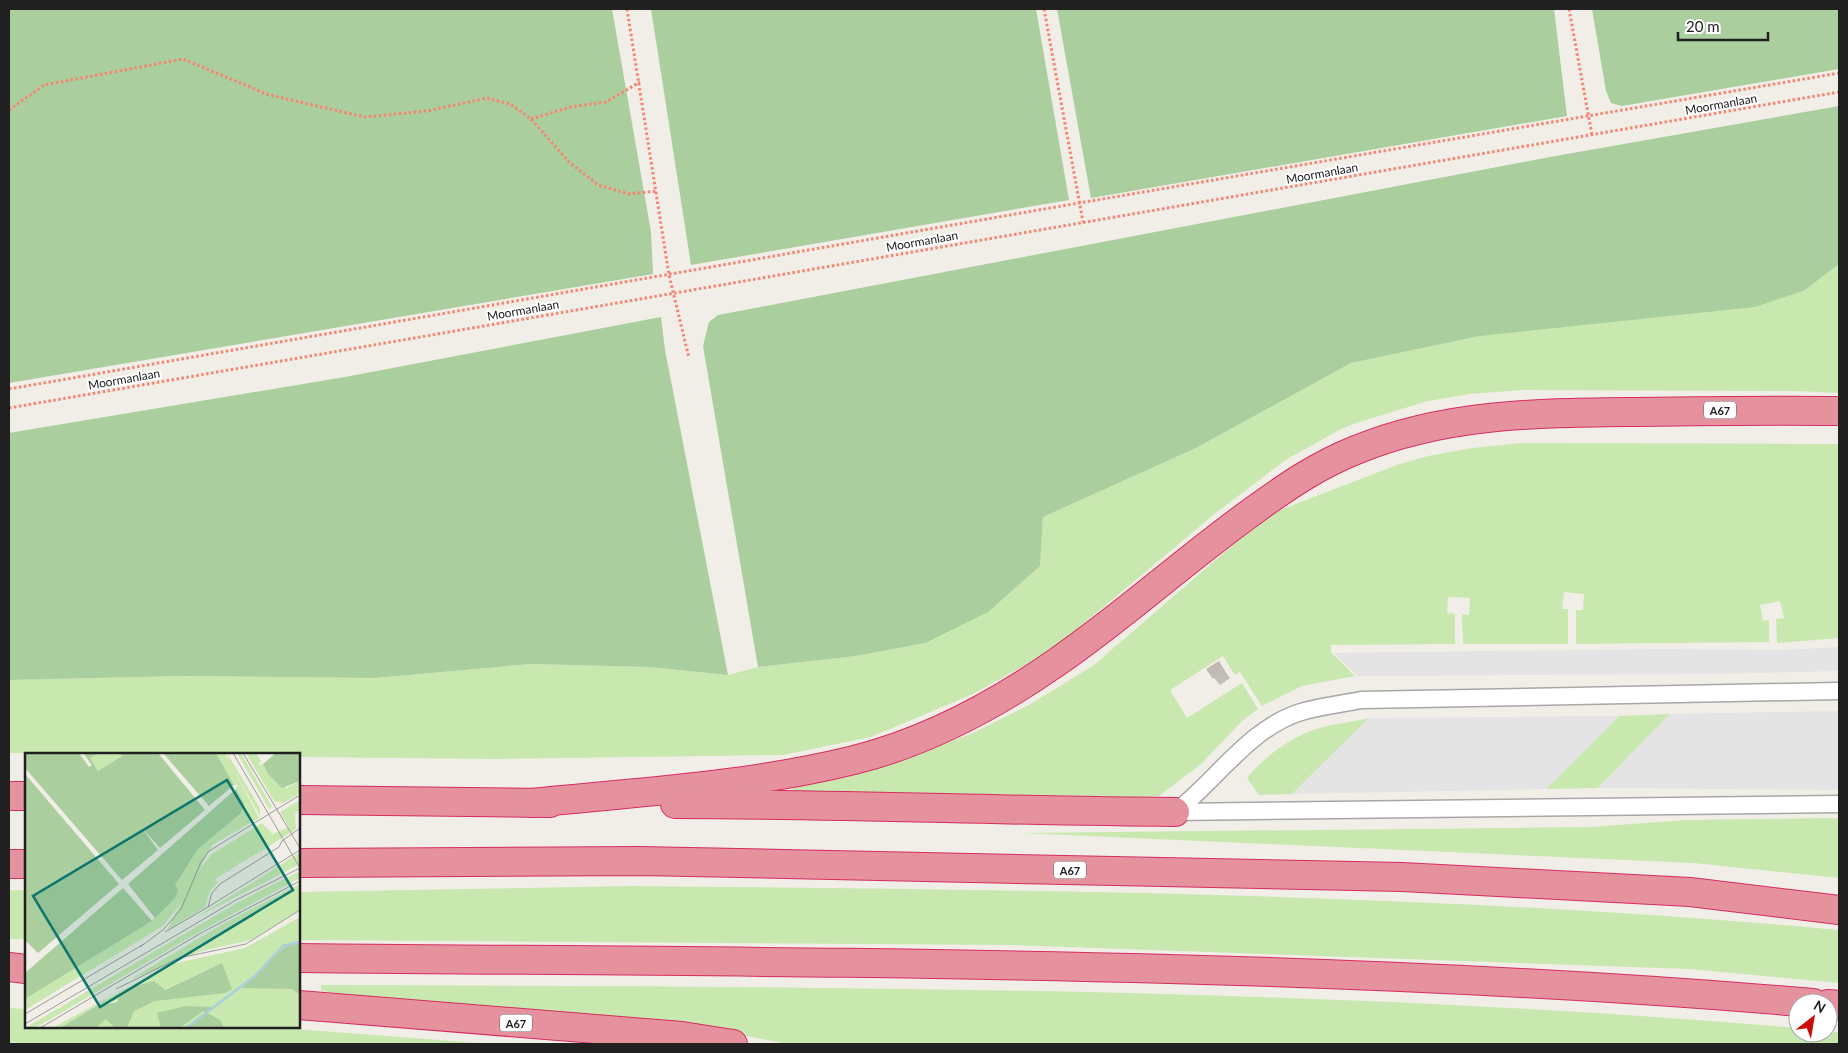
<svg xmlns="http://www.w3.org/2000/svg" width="1848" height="1053" font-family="Lato,sans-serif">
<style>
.grass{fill:#c9e8af}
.forest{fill:#aace9d}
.parking{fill:#e4e4e4}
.shadow{fill:#0003}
.building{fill:#c1bab3}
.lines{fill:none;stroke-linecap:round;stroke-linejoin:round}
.service-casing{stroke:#a7a7a7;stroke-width:19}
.motorway-casing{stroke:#d62c60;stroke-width:30}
.path{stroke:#f68573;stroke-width:3;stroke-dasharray:2.5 2.5;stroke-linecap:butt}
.service{stroke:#fff;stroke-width:16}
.motorway{stroke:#e5929e;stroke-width:28}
.labels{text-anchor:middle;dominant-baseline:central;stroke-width:4;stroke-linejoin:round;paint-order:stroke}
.shield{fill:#fff;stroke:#636363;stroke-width:1}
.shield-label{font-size:11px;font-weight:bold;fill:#202020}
.street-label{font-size:12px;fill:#202020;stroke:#fff}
.inset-river{fill:none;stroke:#a9cfdc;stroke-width:2.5}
.inset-road{fill:none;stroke:#9d9c97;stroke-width:1}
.view{fill:#0f766e;fill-opacity:0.15;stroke:#0f766e;stroke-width:2.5}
.inset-edge{fill:none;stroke:#202020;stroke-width:2.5}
</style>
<rect width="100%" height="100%" fill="#f0eee7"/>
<!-- grass -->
<g class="grass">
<polygon points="1839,264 1839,393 1797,391 1522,390 1470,394 1428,401 1356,423 1341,429 1287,459 1217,512 1051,651 973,694 871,737 783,755 497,759 299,757 299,754 9,753 9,680 184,676 375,678 531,664 649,667 728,675 758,667 856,656 925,643 1040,566 1043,517 1196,448 1351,363 1480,336 1805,290"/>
<polygon points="1521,443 1839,444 1839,638 1777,643 1776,619 1784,618 1780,601 1760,605 1763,621 1769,620 1769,642 1576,644 1576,610 1583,610 1584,594 1564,592 1562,609 1568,609 1568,644 1463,644 1462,614 1469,615 1470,598 1448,597 1447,613 1455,614 1455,644 1331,645 1331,652 1355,676 1302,686 1262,706 1240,672 1235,675 1223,656 1170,690 1187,718 1242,683 1258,709 1243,720 1201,764 1159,796 1101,799 793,795 793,784 874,769 971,734 1029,705 1094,665 1241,538 1280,510 1397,465 1428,456 1473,448"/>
<polygon points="1670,714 1598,788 1546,789 1619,716"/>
<path d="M1369,718L1292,794L1259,795L1247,778C1262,759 1286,741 1308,732C1327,724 1349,723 1369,718Z"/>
<polygon points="1839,818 1839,878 1693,863 1022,833 1590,827 1686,820"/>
<path d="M633,886C1035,890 1439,893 1839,930V983L1689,969L1011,945L299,940V892Z"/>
<rect x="9" y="890" width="17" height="49"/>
<path d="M321,985C814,987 1307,986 1798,1028V1033L1839,1032V1044H789L703,1028L527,1009L361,1000L321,990Z"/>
<polygon points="9,1008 26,1009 26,1027 269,1027 492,1044 28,1044 9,1042"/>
</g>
<!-- forest -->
<g class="forest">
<polygon points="9,9 612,9 651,232 653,274 9,383"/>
<polygon points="651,9 1036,9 1069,200 691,265"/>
<polygon points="1057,9 1554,9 1567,116 1091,198"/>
<polygon points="1592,9 1839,9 1839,69 1622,106 1611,103 1606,91"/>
<polygon points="1839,106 1839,264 1805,290 1755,307 1480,336 1351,363 1196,448 1043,517 1040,566 988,612 925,643 856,656 758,667 703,346 709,322 718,315 1550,157"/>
<polygon points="661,317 665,350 728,675 649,667 531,664 375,678 184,676 9,680 9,433 345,377"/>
</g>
<!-- parking -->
<g class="parking">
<polygon points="1839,647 1839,671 1714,674 1358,676 1334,653 1657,649 1783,650"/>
<polygon points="1839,711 1839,790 1598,788 1670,714"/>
<polygon points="1619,716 1546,789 1292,794 1369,718"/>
</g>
<!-- shadow -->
<polygon class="shadow" points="1219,663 1230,678 1220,685 1214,678"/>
<!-- building -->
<polygon class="building" points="1219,661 1225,671 1213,679 1206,669"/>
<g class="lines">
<!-- service casing -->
<g class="service-casing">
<g id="service">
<path d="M1175,812C1216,781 1249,728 1301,712C1320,706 1342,704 1361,700L1839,691"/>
<polyline points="1175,812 1839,804"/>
</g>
</g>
<!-- motorway casing -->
<g class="motorway-casing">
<g id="motorway">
<polyline points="9,796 26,796"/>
<polyline points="299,800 550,803"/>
<path d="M532,803C640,792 749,786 854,760C926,742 997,704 1057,662C1125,615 1186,559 1253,511C1286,487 1318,465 1356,450C1446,413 1538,413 1634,412C1703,411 1771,410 1839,411"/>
<path d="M675,804C842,804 1008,811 1175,812"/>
<polyline points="299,863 640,861 1402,877 1690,892 1839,910"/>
<polyline points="9,864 26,864"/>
<path d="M299,958C804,963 1310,960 1813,1003"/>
<polyline points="9,967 26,969"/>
<polyline points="1828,1004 1839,1005"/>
<polyline points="299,1005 682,1036 733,1044"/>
</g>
</g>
<!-- path -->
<g class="path">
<polyline points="627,9 669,275 689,358"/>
<polyline points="1044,9 1083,222"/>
<polyline points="1569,9 1592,135"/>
<polyline points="9,110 44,85 183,59 269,95 365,117 427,111 487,98 510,104 531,119 569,162 598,185 629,194 657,191"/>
<polyline points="531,119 570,107 606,102 640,82"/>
<polyline points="9,389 1079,203 1839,73"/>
<polyline points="9,408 1839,92"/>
</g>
<!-- service -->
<use href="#service" class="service"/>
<!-- motorway -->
<use href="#motorway" class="motorway"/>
</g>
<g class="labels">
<!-- shield labels -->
<g class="shield">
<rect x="1704" y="401.5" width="32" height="17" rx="4"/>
<rect x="1054" y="861.5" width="32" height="17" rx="4"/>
<rect x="500" y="1014.5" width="32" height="17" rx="4"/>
</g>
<g class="shield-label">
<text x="1720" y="410">A67</text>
<text x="1070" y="870">A67</text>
<text x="516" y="1023">A67</text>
</g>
<!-- street labels -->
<g class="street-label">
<text transform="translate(1721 104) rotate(-10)">Moormanlaan</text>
<text transform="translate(1322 173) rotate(-10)">Moormanlaan</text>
<text transform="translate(922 241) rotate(-10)">Moormanlaan</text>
<text transform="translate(523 310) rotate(-10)">Moormanlaan</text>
<text transform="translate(124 379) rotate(-10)">Moormanlaan</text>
</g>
</g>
<!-- overview -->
<g transform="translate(25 753)">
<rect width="275" height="275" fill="#f0eee7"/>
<path d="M74,0H95L97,3L73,18L65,5ZM191,0H200L234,65L187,92L160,145L138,173L0,257V246L127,168L173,96L216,60L219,50L211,36L213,32H209ZM202,0L235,55V63L205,10ZM212,0H216L247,54L244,56ZM221,0H231L236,8L233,12L238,11L243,21L261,35L275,28V40L258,50L249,48ZM275,47V56L270,61L271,76L235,99L233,94L234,99L214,111L210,107L213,112L202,119L198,114L201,119L189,127L193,129L185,138L180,154L142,177L175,116L187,101L237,70L248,81L264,74L255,59ZM275,99V111L168,166L227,130ZM275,118V125L174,179L10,275H0L212,150ZM275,131V157L226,187L177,198L104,227L198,171ZM275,164V190L257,196L218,234L267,236L275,242V275H49L129,246L197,210L139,237L77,251L35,275H27L147,211L220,195Z" fill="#c9e8af"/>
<path d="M0,0H54L64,14L67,12L58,0H74L65,5L73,18L97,3L95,0H133L180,57L135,95L117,75L133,97L97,127L0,15ZM138,0H191L209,32L184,53ZM251,0H275V28L257,35L243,21L238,11ZM0,21L94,131L13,200L0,187ZM211,36L219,50L216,60L173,96L150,132L153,137L150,145L130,165L103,131ZM98,135L127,168L0,246V220ZM267,190H275V242L267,236L217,235L257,196ZM197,210L207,236L200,240L130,248L109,258L102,275H90L81,266L71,275H35L72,253L92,249L95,242L111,233L129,228L140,237ZM160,253L186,254L188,255L182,260L195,267L199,275H162L182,260L178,258L155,275H136L132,260Z" fill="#aace9d"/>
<path class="inset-river" d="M161,275L230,223L258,193L275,189"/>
<path class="inset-road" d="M208,0L275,115M218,0L275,95M183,154L187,140L195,131L254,94L257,88L275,75M183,154L275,97M140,179L183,154M115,194L138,177L156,156L176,109L184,98L275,42M91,236L154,205L221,191L275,157M0,261L119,191M0,271L211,147L275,115M15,275L176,180L275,128"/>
<path class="view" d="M202,27L268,137L75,254L8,143Z"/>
<rect width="275" height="275" class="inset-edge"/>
</g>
<!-- border -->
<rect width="1848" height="1053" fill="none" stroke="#202020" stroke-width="20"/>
<!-- north arrow -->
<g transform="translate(1813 1018) rotate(31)"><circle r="24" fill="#ffffff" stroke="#a6a6a6"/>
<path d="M0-4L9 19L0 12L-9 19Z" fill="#ca0d06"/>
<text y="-8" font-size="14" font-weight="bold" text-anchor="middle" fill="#202020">N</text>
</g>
<!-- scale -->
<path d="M1678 32v8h90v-8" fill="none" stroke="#202020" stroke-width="2.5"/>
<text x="1686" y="32" font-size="15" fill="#202020" stroke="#ffffff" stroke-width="4" paint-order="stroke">20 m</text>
</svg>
